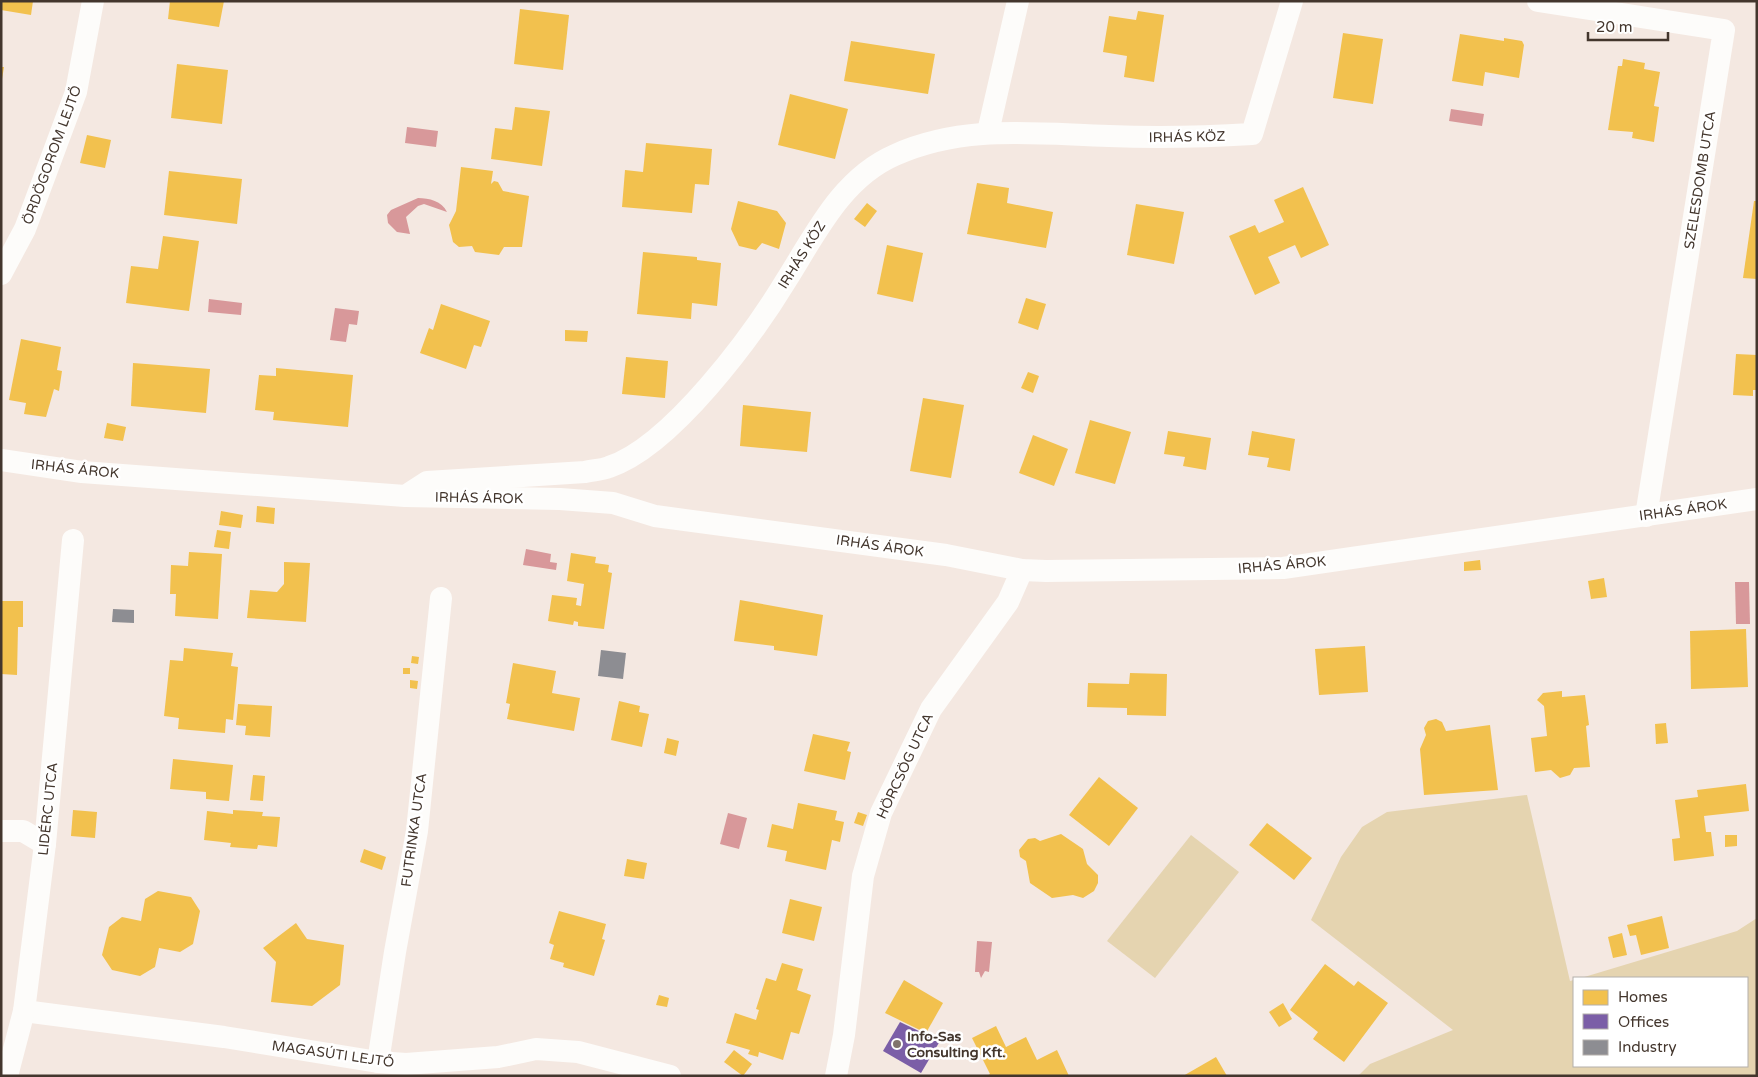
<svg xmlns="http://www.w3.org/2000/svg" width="1758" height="1077" font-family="'Varela Round',sans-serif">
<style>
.green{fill:#e5d4b0}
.water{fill:#d8989a}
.homes{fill:#f2c14e}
.offices{fill:#7b5ea7}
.industry{fill:#8d8d92}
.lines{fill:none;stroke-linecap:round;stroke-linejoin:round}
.street{stroke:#fdfcfa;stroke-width:22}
.poi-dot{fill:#81746c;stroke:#fff;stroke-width:2}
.labels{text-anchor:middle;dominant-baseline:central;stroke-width:5;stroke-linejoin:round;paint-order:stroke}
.street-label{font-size:14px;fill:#43362d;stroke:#fff}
.poi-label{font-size:14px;font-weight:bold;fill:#43362d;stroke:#fff;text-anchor:start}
</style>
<rect width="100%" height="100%" fill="#f4e8e1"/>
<!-- green -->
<g class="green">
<polygon points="1527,795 1570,981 1574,980 1574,1066 1747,1066 1747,978 1581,978 1737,931 1757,918 1757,1076 1358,1076 1370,1064 1453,1030 1311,920 1341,857 1362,827 1387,812"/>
<polygon points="1191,835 1239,872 1155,978 1107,941"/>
</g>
<!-- water -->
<g class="water">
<polygon points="1451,109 1484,114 1482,126 1449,121"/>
<polygon points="407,127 438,131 436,147 405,143"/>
<path d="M418,198C429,198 442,201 447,212L424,204L418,206L406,217L410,234L397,232L388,223L387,215L391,210Z"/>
<polygon points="209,299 242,303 241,315 208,312"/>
<polygon points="335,308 359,311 357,325 349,324 346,342 330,340"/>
<polygon points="526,549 551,554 550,562 557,563 556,570 523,565"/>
<polygon points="1735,582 1749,582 1750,624 1736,624"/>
<polygon points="728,813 747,818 739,849 720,844"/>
<polygon points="977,941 992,942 989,972 985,971 981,978 979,972 975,972"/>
</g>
<!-- homes -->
<g class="homes">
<polygon points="1,1 33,1 31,15 1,10"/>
<polygon points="170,1 224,1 219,27 168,19"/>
<polygon points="520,9 569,15 563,70 514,64"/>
<polygon points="1138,11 1164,15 1154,82 1124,77 1127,56 1103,52 1109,16 1136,20"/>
<polygon points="1343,33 1383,39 1373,104 1333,98"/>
<polygon points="1460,34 1504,41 1504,38 1522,41 1524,45 1519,78 1485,72 1483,86 1452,81"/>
<polygon points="851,41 935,54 928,94 844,81"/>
<polygon points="1623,59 1645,63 1644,69 1660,72 1654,106 1659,107 1654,142 1632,138 1633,132 1608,130 1618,66 1622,66"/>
<polygon points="177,64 228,70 222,124 171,118"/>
<polygon points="1,67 4,67 2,79 1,79"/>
<polygon points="790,94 848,109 835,159 778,145"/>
<polygon points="515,107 550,111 542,166 491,159 495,128 512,130"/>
<polygon points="87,135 111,140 105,168 80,163"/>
<polygon points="646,143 712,149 709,185 695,184 692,213 622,207 625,170 643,172"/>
<polygon points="461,167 493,171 491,184 494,181 498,182 503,191 529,196 522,247 504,247 499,255 475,252 472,246 459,247 453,242 449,225 456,211"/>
<polygon points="169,171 242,179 237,224 164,215"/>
<polygon points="977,183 1009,188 1007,203 1053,212 1046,248 967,234"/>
<polygon points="1303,187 1329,245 1301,258 1295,245 1268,257 1280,283 1255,295 1229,236 1255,225 1259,233 1284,222 1274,200"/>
<polygon points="738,201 777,211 786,223 779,249 762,243 756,250 739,246 731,229"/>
<polygon points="1754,201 1757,201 1757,279 1743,278"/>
<polygon points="867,203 877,211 865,227 854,219"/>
<polygon points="1136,204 1184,212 1174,264 1127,255"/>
<polygon points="163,236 199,241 189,311 126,303 131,266 158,269"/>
<polygon points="887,245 923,253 913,302 877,294"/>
<polygon points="643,252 697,257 697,260 721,263 717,306 692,303 691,319 637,314"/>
<polygon points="1026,298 1046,304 1038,330 1018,323"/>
<polygon points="441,304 490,321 481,347 474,345 466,369 420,353 429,328 433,330"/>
<polygon points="565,330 588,331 587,342 565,341"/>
<polygon points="21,339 61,347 57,370 62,371 59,391 54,389 46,417 24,414 26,403 9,400"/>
<polygon points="1736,354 1757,355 1757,390 1753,390 1753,396 1733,395"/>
<polygon points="626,357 668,361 665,398 622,394"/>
<polygon points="133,363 210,369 206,413 131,406"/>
<polygon points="276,368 353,375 348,427 273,420 274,412 255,410 259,375 276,376"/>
<polygon points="1028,372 1039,376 1033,393 1021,388"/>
<polygon points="923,398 964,405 951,478 910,471"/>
<polygon points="743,405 811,412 807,452 740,446"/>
<polygon points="1090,420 1131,432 1115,484 1075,473"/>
<polygon points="107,423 126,427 123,441 104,438"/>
<polygon points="1168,431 1211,438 1206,470 1183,466 1185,457 1164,454"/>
<polygon points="1252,431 1295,439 1290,471 1267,467 1269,458 1248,455"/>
<polygon points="1033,435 1068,449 1054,486 1019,473"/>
<polygon points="257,506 275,508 274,524 256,522"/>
<polygon points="221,511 243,515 241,528 219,525"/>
<polygon points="217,530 231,532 229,549 214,547"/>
<polygon points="189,552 222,554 218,619 175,616 176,594 170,594 171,565 188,566"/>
<polygon points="571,553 596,557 595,563 609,565 608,572 612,573 604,629 578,626 578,622 574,621 573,625 548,621 552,595 577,598 576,605 581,606 584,584 567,581"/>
<polygon points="1480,560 1481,570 1464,571 1464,562"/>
<polygon points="284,562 310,563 306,622 247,618 250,590 277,592 284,584"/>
<polygon points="1604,578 1607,597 1591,599 1588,581"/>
<polygon points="740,600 823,615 817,656 774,650 774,646 734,641"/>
<polygon points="1,601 23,601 23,627 18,627 17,675 1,674"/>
<polygon points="1746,629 1748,687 1691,689 1690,631"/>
<polygon points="1365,646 1368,692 1319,695 1315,649"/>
<polygon points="184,648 233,653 231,666 238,667 233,720 226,719 225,733 178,729 179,718 164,716 170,660 183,661"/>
<polygon points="412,656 419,657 418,664 411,663"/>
<polygon points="513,663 556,671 552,693 580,698 574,731 507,719 510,704 506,703"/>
<rect x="403" y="668" width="7" height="6"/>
<polygon points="1130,673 1167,674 1166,716 1127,715 1127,708 1087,707 1088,683 1129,684"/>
<polygon points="410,680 418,681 417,689 410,688"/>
<polygon points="1562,691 1562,697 1585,695 1589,725 1586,726 1590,767 1574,768 1570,775 1560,778 1551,770 1535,772 1531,738 1547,736 1544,706 1537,700 1543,693"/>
<polygon points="619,701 640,706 639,712 649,714 642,747 611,740"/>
<polygon points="238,704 272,706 270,737 245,735 246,726 236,725"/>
<polygon points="1436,719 1442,722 1446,731 1490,725 1498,790 1424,795 1420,749 1426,735 1424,728 1428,721"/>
<polygon points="1666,723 1668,743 1656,744 1655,724"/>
<polygon points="813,734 850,742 847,751 851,752 845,780 804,771"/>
<polygon points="667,738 679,741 676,756 664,753"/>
<polygon points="173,759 233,765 229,801 206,799 206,792 170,789"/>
<polygon points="253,775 265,776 263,801 250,800"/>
<polygon points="1099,777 1138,808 1109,846 1069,815"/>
<polygon points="1746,784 1749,811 1704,816 1706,832 1711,832 1714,856 1674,861 1672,839 1680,838 1675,800 1698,797 1697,790"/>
<polygon points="798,803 837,811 835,820 844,822 840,842 832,840 826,870 785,861 787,851 767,847 772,824 793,829"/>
<polygon points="73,810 97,812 95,838 71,836"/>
<polygon points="233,810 263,812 262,816 280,817 277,847 258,845 257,849 230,847 231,843 204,840 207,811 233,814"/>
<polygon points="858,812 867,815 863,826 854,823"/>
<polygon points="1267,823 1312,858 1294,880 1249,845"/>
<polygon points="1061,834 1083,849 1087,864 1098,875 1098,883 1094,891 1083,898 1073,895 1052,898 1030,883 1026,861 1020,857 1019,850 1028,839 1035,838 1040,841"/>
<polygon points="1725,835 1737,835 1737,846 1725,847"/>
<polygon points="364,849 386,857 382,870 360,862"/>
<polygon points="627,859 647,863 644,879 624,876"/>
<polygon points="158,891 191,897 200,911 193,944 180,952 159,948 155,967 140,976 112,970 102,955 109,927 122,917 141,921 145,899"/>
<polygon points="790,899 822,907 814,941 782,933"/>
<polygon points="559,911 606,924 602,939 605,940 594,976 563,967 564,963 550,959 554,945 549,943"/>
<polygon points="1662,916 1669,948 1641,955 1636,935 1630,936 1627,925"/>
<polygon points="296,923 307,939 344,945 340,985 312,1006 271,1002 276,962 263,948"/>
<polygon points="1622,933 1627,955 1613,958 1608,937"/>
<polygon points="782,963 803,969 797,990 811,995 799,1034 791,1032 783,1060 759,1052 758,1057 748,1054 750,1050 726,1043 735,1013 756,1020 759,1010 756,1009 766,978 776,981"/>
<polygon points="1325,964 1354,986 1358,981 1388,1003 1344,1062 1313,1039 1318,1032 1290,1010"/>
<polygon points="904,980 943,1003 926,1033 885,1013"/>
<polygon points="659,995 669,998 667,1007 656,1005"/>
<polygon points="1283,1003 1292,1019 1279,1027 1269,1012"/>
<polygon points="996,1026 1006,1047 1026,1037 1037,1060 1057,1050 1069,1076 987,1076 990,1074 972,1038"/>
<polygon points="734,1050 752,1064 743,1076 724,1062"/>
<polygon points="1216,1057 1227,1076 1183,1076"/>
</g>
<!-- offices -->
<polygon class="offices" points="900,1022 940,1041 921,1073 883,1051"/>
<!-- industry -->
<g class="industry">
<polygon points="113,609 134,610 134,623 112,622"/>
<polygon points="601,650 626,653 623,679 598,676"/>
</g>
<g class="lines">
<!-- street -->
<g class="street">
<polyline points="1538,1 1724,30 1646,516"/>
<polyline points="988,132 1018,1"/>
<polyline points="1,274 25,229 76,92 93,1"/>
<polyline points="1,460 82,472 405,496 560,499 613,503 655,516 946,555 1022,570 1046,571 1283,568 1757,499"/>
<path d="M410,493L427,482L585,472C593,470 602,470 609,467C672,446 753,335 787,279C816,233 842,178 895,155C964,124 1035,134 1109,136C1157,138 1204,137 1252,134L1292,1"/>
<polyline points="1,831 23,831 45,844"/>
<polyline points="24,1011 224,1037 378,1062 406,1064 498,1057 536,1049 578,1052 670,1076"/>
<polyline points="378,1062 395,952 417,831 441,598"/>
<polyline points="7,1076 24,1011 45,844 73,540"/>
<polyline points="836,1076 844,1035 863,876 881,813 931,709 1008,602 1022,570"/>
</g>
</g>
<!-- markers -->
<circle class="poi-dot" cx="897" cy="1044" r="5"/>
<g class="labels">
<!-- street labels -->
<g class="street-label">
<text transform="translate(1187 137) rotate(-1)">IRHÁS KÖZ</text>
<text transform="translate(52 155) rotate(-70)">ÖRDÖGOROM LEJTŐ</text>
<text transform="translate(1700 180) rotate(-81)">SZELESDOMB UTCA</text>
<text transform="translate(802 255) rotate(-58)">IRHÁS KÖZ</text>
<text transform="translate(75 469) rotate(6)">IRHÁS ÁROK</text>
<text transform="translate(479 498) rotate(1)">IRHÁS ÁROK</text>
<text transform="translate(1683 510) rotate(-8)">IRHÁS ÁROK</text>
<text transform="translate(880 546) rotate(8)">IRHÁS ÁROK</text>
<text transform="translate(1282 565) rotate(-5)">IRHÁS ÁROK</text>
<text transform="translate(905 766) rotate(-65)">HÖRCSÖG UTCA</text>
<text transform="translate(48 809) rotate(-84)">LIDÉRC UTCA</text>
<text transform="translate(414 830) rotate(-82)">FUTRINKA UTCA</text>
<text transform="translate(333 1054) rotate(8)">MAGASÚTI LEJTŐ</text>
</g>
<!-- poi labels -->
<g class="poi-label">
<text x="907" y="1036">Info-Sas<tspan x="907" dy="16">Consulting Kft.</tspan></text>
</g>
</g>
<!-- border -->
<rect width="1758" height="1077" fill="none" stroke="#43362d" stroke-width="5"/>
<!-- legend -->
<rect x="1573" y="977" width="175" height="90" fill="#ffffff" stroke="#b4afab"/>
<rect x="1583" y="990" width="25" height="15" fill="#f2c14e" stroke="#b4afab"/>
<text x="1618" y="1002" font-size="15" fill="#43362d">Homes</text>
<rect x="1583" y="1014" width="25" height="15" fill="#7b5ea7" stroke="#b4afab"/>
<text x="1618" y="1027" font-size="15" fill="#43362d">Offices</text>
<rect x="1583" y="1040" width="25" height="15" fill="#8d8d92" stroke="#b4afab"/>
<text x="1618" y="1052" font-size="15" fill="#43362d">Industry</text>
<!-- scale -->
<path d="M1588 32v8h80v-8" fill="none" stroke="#43362d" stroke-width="2.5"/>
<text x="1596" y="32" font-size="15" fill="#43362d" stroke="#ffffff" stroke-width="4" paint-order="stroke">20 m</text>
</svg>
